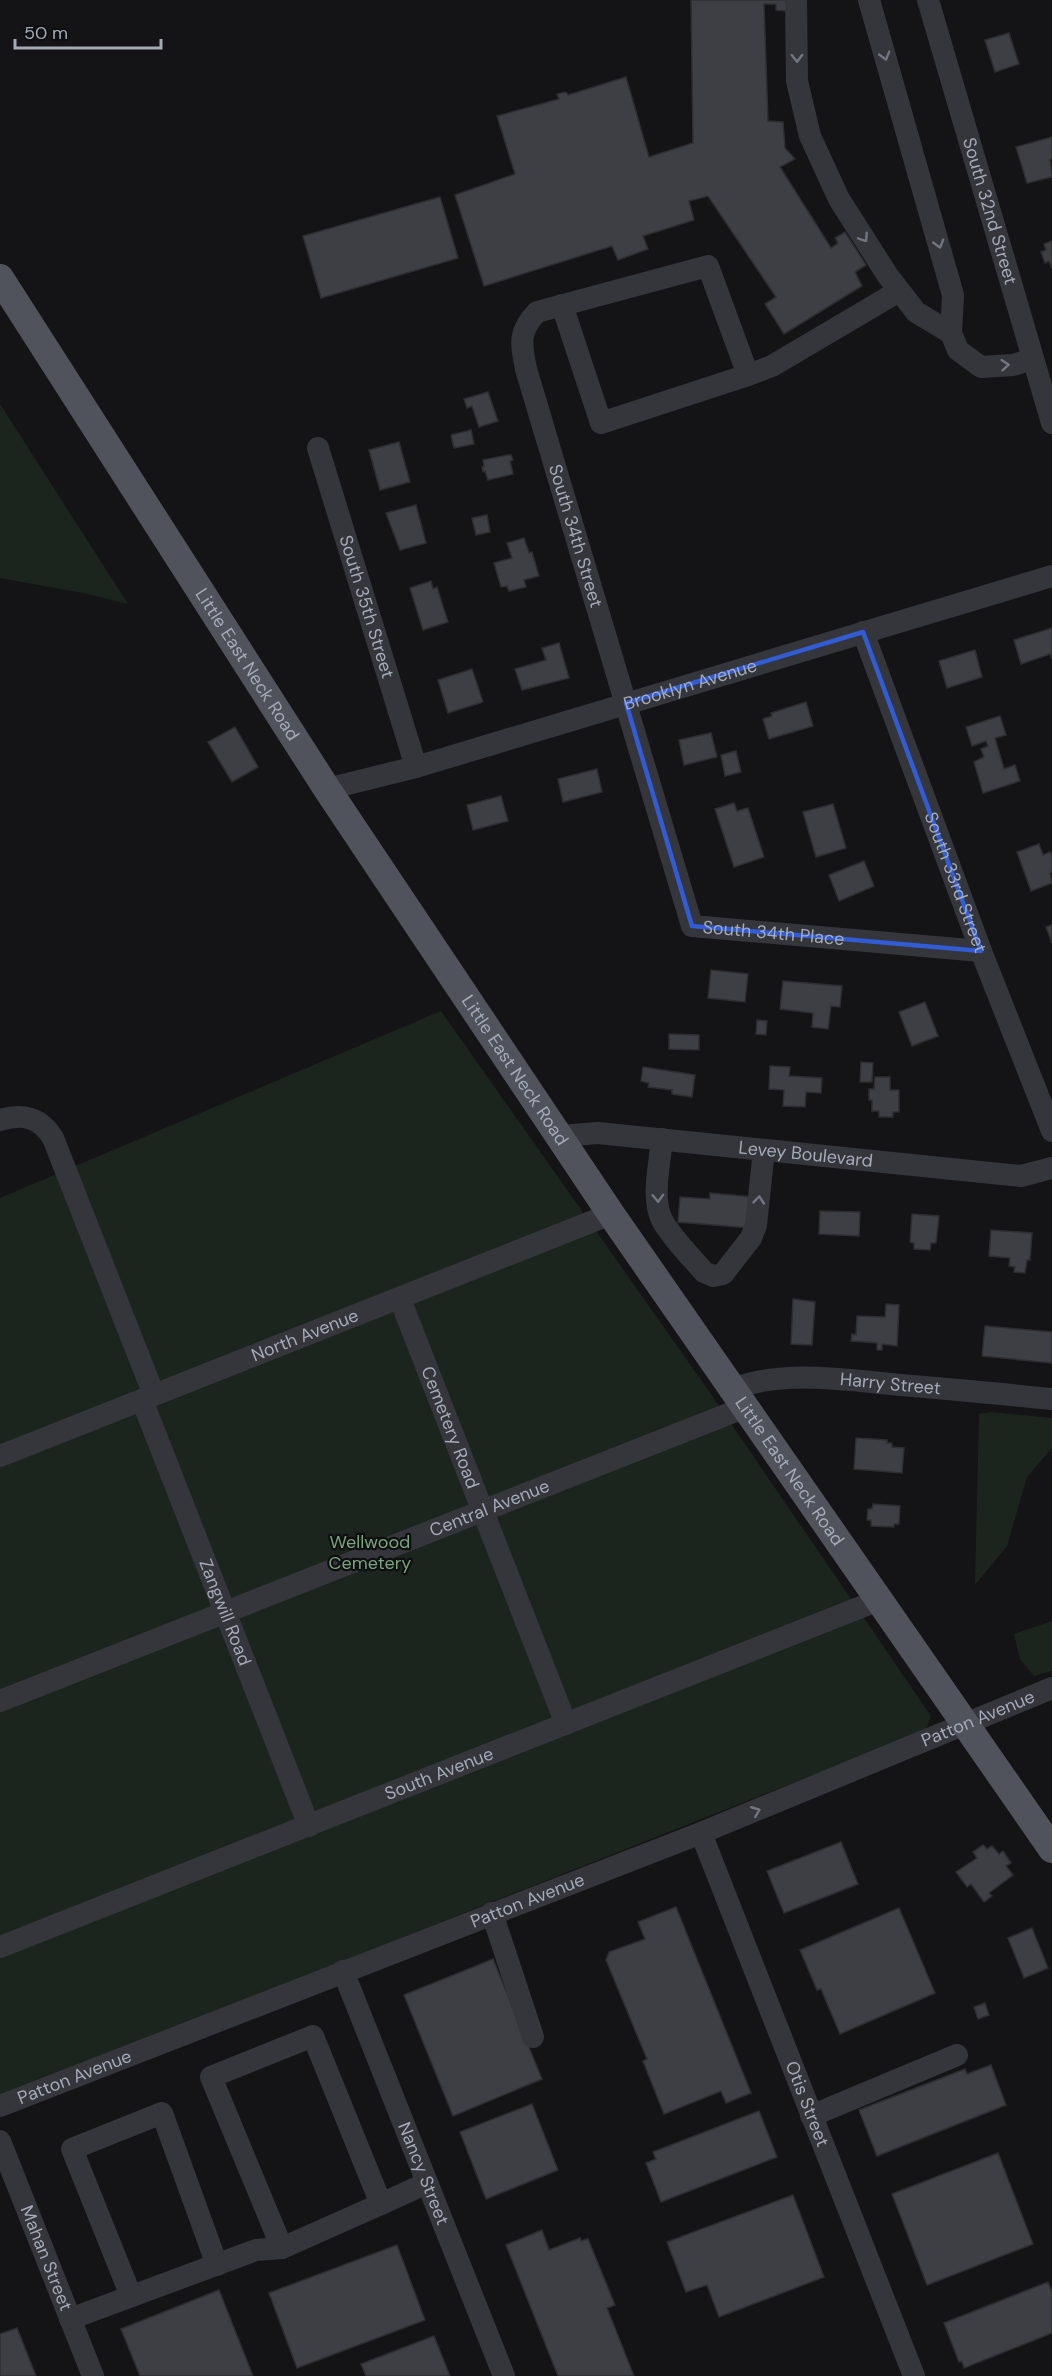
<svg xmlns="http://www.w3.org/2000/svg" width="1052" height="2376" font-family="'DM Sans',sans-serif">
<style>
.green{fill:#1c251d}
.building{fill:#3e3f44;stroke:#2e2e32;stroke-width:1.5}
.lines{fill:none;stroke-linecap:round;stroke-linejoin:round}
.minor{stroke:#35363c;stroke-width:22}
.major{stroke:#50535b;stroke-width:28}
.oneway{stroke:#727680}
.marked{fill:none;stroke:#315cd3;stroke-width:4.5;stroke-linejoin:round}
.labels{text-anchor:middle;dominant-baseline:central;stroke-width:4.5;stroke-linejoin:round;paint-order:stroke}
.street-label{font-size:18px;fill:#a4aab8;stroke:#0f0f11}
.park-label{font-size:18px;fill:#79a57c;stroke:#0f0f11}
</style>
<rect width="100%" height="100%" fill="#141416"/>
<!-- green -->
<g class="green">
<polygon points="0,404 128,604 83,593 0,578"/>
<polygon points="441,1011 706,1387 931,1716 926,1730 0,2097 0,1198"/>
<polygon points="991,1412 1052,1418 1052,1448 1027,1477 1007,1546 975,1585 979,1414"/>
<polygon points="1052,1621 1052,1671 1034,1676 1020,1659 1014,1634"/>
</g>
<!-- building -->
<g class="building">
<polygon points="691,0 787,0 787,11 776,10 776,4 764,4 768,121 783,122 785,148 795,159 780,167 831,248 838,243 835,238 845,232 866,265 855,272 862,286 784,334 765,304 776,297 708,196 689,201 694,220 643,236 648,249 618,260 612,246 484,286 455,195 515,174 497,116 559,99 557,94 566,92 568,95 626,77 649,157 693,143"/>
<polygon points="1009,33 1019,64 995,72 985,40"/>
<polygon points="1052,137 1052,159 1050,159 1052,177 1027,183 1016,147"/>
<polygon points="440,197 458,258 321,298 303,236"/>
<polygon points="1052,241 1052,268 1049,261 1045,263 1041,252 1046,250 1044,244"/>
<polygon points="488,392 498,421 479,427 472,406 467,408 464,399"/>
<polygon points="471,430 474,444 454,448 451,435"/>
<polygon points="399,442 410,482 380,490 369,450"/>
<polygon points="508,455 511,455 513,460 510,461 513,474 488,480 485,471 483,472 482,467 484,467 483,460"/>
<polygon points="416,505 426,543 400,550 386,513"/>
<polygon points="487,515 490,532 476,535 472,518"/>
<polygon points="524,538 529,553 532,552 539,576 524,580 526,587 509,591 507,586 501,587 494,563 512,558 507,543"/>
<polygon points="431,581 433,589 437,587 448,622 423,630 410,588"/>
<polygon points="1052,628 1052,659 1050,654 1021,664 1014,640"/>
<polygon points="559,643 569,678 522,690 515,669 546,660 542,648"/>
<polygon points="975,650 982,677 947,688 939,661"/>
<polygon points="472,669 483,702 448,713 438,680"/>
<polygon points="806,702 813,726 769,739 763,719 772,716 771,713"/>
<polygon points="1000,716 1006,735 995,738 1004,769 1015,765 1020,781 983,793 974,762 984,757 981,749 988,746 986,741 972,746 966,727"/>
<polygon points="235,727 258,767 232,782 208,742"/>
<polygon points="711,733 717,757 684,765 679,740"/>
<polygon points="736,751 741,772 725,776 721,755"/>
<polygon points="597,769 602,792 563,802 558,779"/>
<polygon points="501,796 508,821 473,830 467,805"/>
<polygon points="734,803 737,811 748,808 764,857 734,867 715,809"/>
<polygon points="833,804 846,848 816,857 803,812"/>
<polygon points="1039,844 1043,855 1050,852 1052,856 1052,872 1050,873 1052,883 1031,891 1017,852"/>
<polygon points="864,861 874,886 839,901 829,875"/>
<polygon points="1052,925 1052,943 1046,927"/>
<polygon points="711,970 748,974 745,1002 708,998"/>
<polygon points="783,981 842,986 840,1007 831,1006 828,1029 812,1027 813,1013 780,1009"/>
<polygon points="925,1002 938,1036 912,1046 899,1012"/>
<polygon points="757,1020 767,1021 766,1035 756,1034"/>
<polygon points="669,1034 699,1035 699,1050 669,1049"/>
<polygon points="861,1062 873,1063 872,1082 860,1082"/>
<polygon points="770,1066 790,1067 789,1076 822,1078 821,1093 806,1092 805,1107 783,1106 784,1090 769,1089"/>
<polygon points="643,1067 695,1075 692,1097 672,1094 672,1090 648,1087 649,1083 641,1081"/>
<polygon points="875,1077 890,1077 890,1090 899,1090 899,1112 893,1112 893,1117 879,1117 879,1111 872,1111 872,1100 869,1100 869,1089 874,1089"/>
<polygon points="710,1193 753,1197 750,1228 678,1222 680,1197 710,1199"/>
<polygon points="820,1211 860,1212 859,1236 819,1234"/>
<polygon points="912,1214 939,1216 936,1243 931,1243 930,1250 914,1249 914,1243 910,1242"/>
<polygon points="991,1230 1032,1233 1030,1260 1027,1260 1025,1273 1014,1272 1015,1267 1009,1266 1010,1258 989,1256"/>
<polygon points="793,1299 815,1302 812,1345 791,1344"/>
<polygon points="886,1304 899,1305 897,1346 882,1344 882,1350 877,1350 877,1343 851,1341 852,1334 856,1335 857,1316 885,1317"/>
<polygon points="985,1326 1052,1332 1052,1363 982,1356"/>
<polygon points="856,1438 887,1440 887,1443 892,1443 892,1447 904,1448 902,1473 854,1469"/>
<polygon points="873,1504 900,1506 899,1524 894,1524 894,1527 871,1526 871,1520 867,1520 868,1509 872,1509"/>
<polygon points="841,1842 858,1884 784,1913 767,1871"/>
<polygon points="983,1845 987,1849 992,1846 999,1854 1003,1851 1011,1863 1006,1866 1013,1875 989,1893 992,1896 984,1902 971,1884 967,1887 956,1872 977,1858 973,1852"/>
<polygon points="676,1907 751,2093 726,2103 721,2091 664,2114 643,2061 647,2059 606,1960 609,1952 645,1939 638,1922"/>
<polygon points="899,1908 935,1993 840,2034 821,1989 817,1990 800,1950"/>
<polygon points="1032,1928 1048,1968 1024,1978 1008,1938"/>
<polygon points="493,1959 542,2079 453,2116 404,1995"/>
<polygon points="985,2003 989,2015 978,2019 974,2007"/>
<polygon points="991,2065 1006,2105 877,2156 859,2110 965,2069 967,2074"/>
<polygon points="532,2104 558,2170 486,2199 460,2132"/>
<polygon points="759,2111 777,2157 661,2202 646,2163 656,2159 653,2152"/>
<polygon points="998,2153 1033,2244 927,2285 892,2194"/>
<polygon points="793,2195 824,2277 719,2317 707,2285 686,2292 667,2242"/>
<polygon points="542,2230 549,2250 580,2238 581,2241 588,2239 615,2305 607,2308 634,2376 558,2376 506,2245"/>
<polygon points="397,2245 425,2320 297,2368 269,2293"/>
<polygon points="1048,2282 1052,2292 1052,2333 964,2368 962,2361 959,2362 944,2323"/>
<polygon points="219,2290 253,2376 140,2376 121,2329"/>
<polygon points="17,2328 36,2376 0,2376 0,2334"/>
<polygon points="434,2336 450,2376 366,2376 361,2364"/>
</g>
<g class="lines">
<!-- minor -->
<g class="minor">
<polyline points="796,0 797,81 810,136 839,199 888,276 916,312 951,333"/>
<polyline points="869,0 953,295 951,333 958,350 981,367 1013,365 1033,359"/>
<path id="s1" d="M928,0L1052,423"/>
<path id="s2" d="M899,291L772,366L748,375L708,266L537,312C518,332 521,343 526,369L692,926L981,951"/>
<polyline points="562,305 601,423 748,375"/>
<path id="s3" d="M318,448L416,767"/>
<path id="s4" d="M863,632L981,951L1052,1131"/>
<path id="s5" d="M327,789L416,767L1052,576"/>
<path d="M0,1120C23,1113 40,1117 53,1138L154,1395"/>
<path id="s6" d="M559,1136L598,1133L1021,1176L1052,1168"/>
<path d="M662,1139C660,1163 651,1198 662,1220C671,1237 691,1257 704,1272L713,1276L723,1274L751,1238L756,1225L764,1150"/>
<path id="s7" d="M400,1299L566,1724"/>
<path id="s8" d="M732,1389C785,1369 846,1380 901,1385C951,1389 1002,1394 1052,1399"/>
<path id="s9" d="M142,1400L309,1826"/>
<path id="s10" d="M0,1456L611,1214"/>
<path id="s11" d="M0,1701L746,1407"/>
<path id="s12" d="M701,1833L914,2376"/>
<polyline points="492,1913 533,2037"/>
<path id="s13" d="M0,1947L879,1600"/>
<path id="s14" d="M343,1971L504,2376"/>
<path id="s15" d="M0,2106L701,1833L1052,1688"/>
<polyline points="811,2116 957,2055"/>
<path id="s16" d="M0,2141L93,2376"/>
<polyline points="282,2248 211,2077 313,2036 381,2204 427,2183"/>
<polyline points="131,2296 72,2149 162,2113 217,2265"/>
<polyline points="70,2319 256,2250 282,2248 381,2204"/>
</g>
<!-- major -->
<path class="major" id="s17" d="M0,278L327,789L611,1214L1052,1849"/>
</g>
<!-- one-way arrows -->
<defs><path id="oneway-chevron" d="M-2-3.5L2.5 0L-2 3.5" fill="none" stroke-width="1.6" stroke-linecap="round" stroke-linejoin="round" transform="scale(1.5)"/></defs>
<g class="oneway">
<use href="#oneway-chevron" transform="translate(885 56) rotate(74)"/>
<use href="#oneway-chevron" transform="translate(797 58) rotate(89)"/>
<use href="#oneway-chevron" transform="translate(864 238) rotate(57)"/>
<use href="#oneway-chevron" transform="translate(939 244) rotate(74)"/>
<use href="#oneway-chevron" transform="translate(1005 365) rotate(-5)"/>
<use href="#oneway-chevron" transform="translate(658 1198) rotate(88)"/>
<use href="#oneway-chevron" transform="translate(759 1200) rotate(-84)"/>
<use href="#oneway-chevron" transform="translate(756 1811) rotate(-22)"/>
</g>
<!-- marked area -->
<path class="marked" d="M863,632L981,951L692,926L626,703Z"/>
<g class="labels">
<!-- street labels -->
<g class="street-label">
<text stroke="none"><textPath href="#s1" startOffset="220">South 32nd Street</textPath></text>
<text stroke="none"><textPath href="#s2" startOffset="702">South 34th Street</textPath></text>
<text stroke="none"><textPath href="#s3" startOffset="166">South 35th Street</textPath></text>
<text stroke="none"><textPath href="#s17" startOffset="459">Little East Neck Road</textPath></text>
<text stroke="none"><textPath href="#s5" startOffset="378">Brooklyn Avenue</textPath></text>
<text stroke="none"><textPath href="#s4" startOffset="267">South 33rd Street</textPath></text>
<text stroke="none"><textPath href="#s2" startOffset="1191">South 34th Place</textPath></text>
<text stroke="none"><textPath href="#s17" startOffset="945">Little East Neck Road</textPath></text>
<text stroke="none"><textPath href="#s6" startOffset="248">Levey Boulevard</textPath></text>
<text stroke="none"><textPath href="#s10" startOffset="328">North Avenue</textPath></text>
<text stroke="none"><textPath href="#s8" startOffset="160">Harry Street</textPath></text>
<text stroke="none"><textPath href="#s7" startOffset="138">Cemetery Road</textPath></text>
<text stroke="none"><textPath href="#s17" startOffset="1431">Little East Neck Road</textPath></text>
<text stroke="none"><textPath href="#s11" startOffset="526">Central Avenue</textPath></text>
<text stroke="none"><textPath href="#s9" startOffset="228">Zangwill Road</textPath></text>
<text stroke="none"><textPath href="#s15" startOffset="1052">Patton Avenue</textPath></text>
<text stroke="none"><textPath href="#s13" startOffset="472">South Avenue</textPath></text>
<text stroke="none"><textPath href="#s15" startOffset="566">Patton Avenue</textPath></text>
<text stroke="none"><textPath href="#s15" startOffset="80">Patton Avenue</textPath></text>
<text stroke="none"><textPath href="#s12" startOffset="291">Otis Street</textPath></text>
<text stroke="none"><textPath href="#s14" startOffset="218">Nancy Street</textPath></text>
<text stroke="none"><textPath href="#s16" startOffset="126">Mahan Street</textPath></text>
</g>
<!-- park labels -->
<g class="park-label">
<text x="370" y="1542">Wellwood<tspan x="370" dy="21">Cemetery</tspan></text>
</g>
</g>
<!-- scale -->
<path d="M15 39v9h146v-9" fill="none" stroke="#a4aab8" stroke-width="3"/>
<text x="24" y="39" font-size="18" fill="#a4aab8" stroke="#0f0f11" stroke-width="4.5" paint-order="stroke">50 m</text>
</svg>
